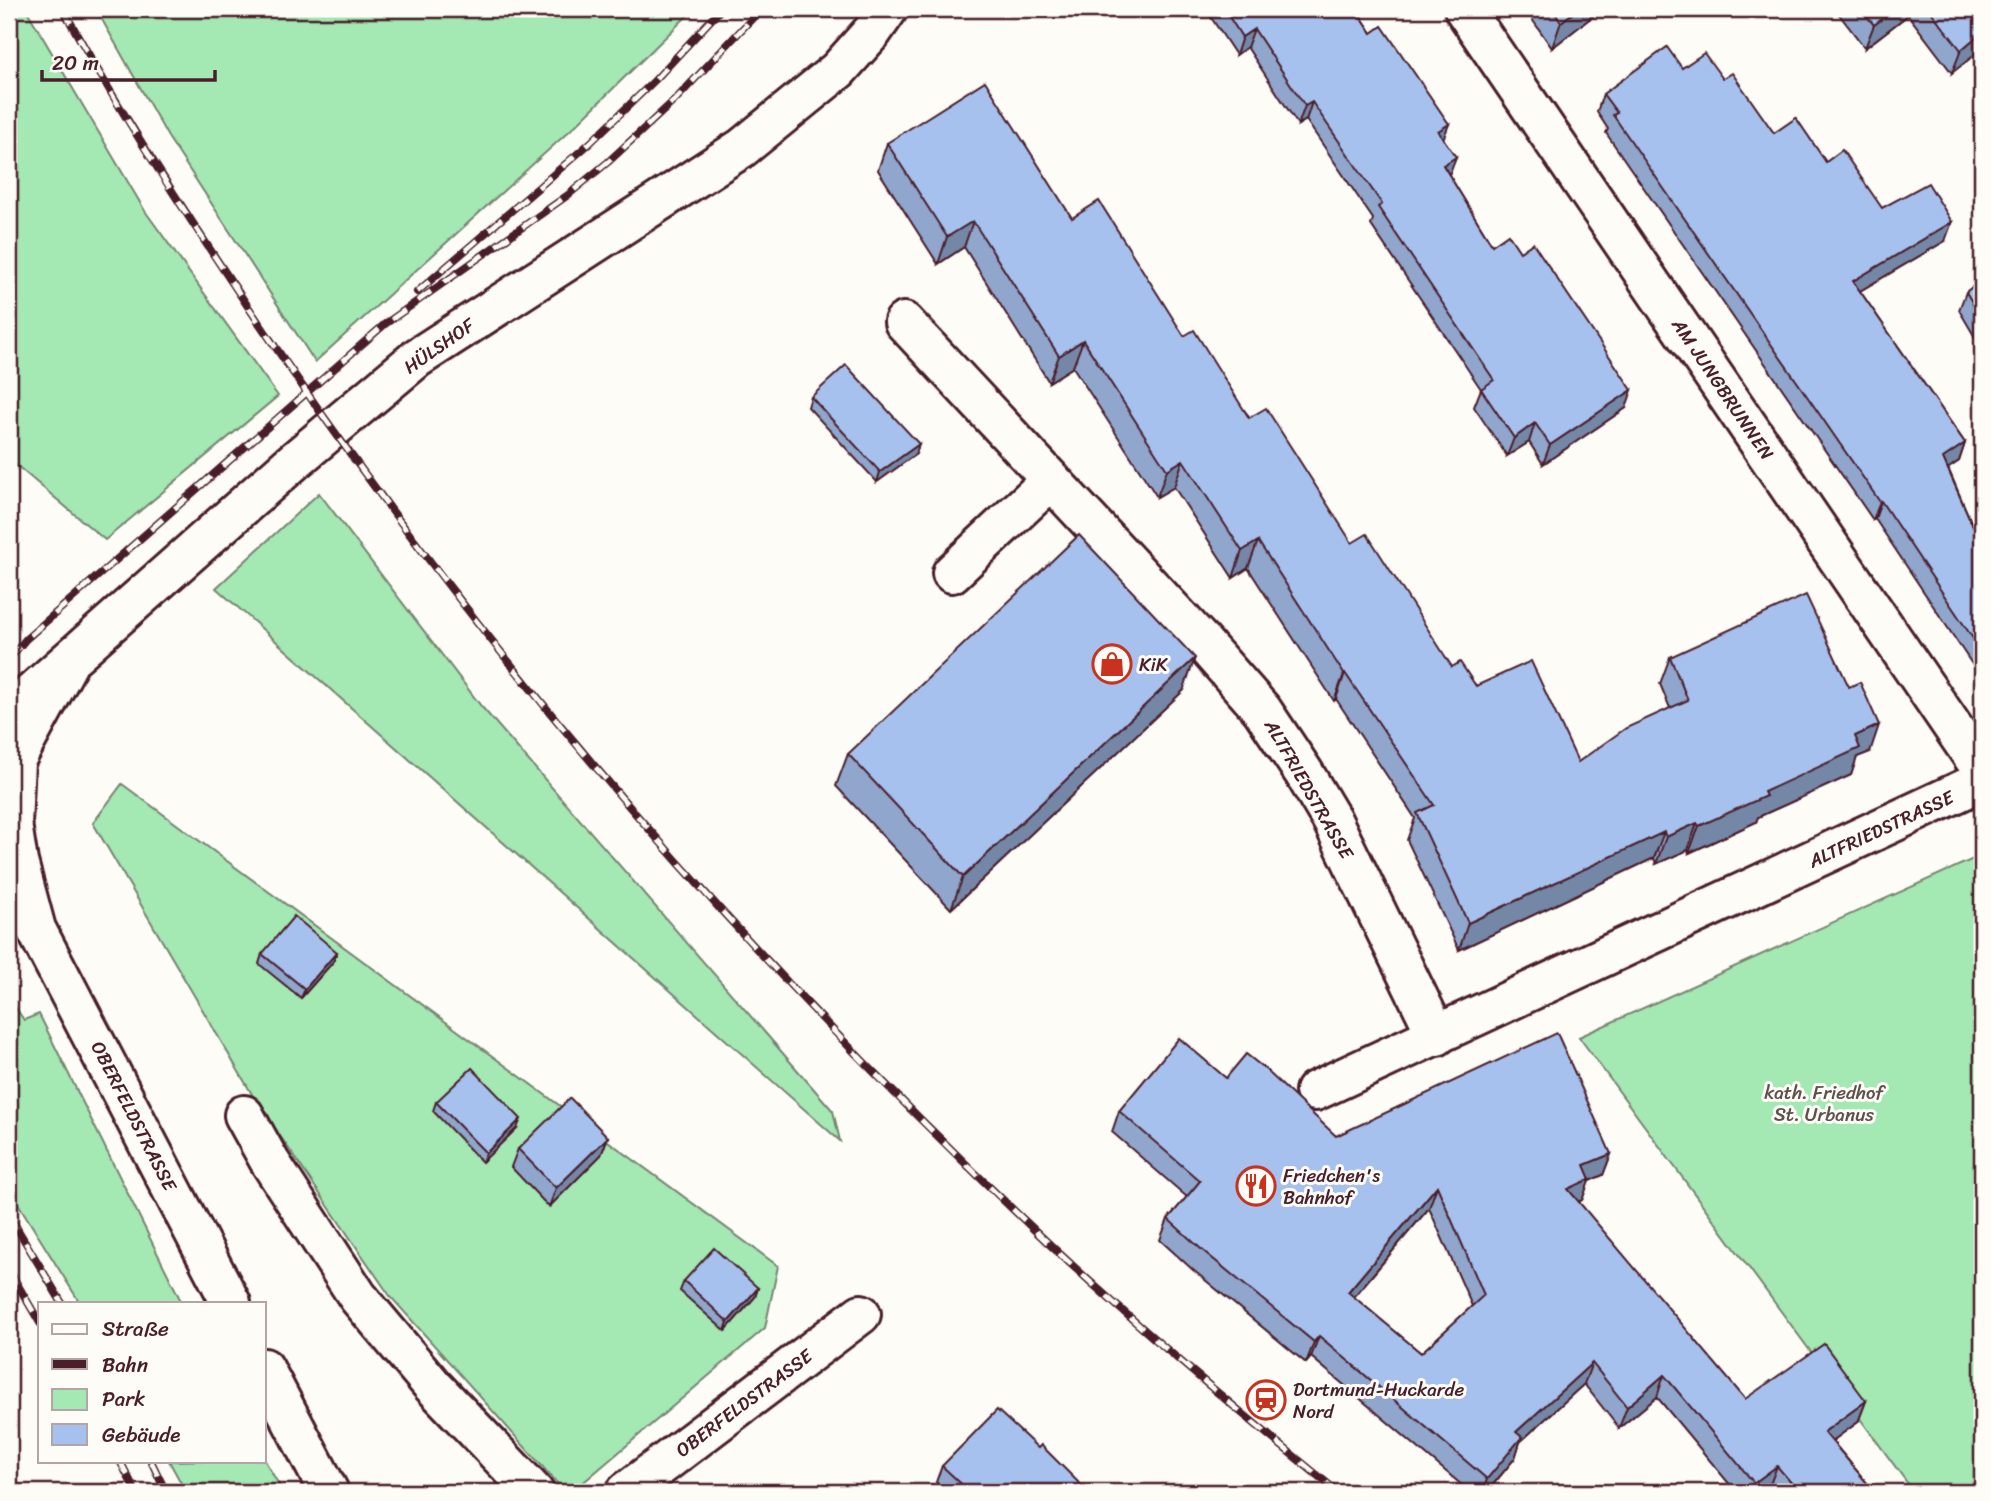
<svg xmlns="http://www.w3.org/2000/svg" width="1991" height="1501" font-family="Sriracha,sans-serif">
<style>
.green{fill:#a4e8b3;stroke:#77846f;stroke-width:2}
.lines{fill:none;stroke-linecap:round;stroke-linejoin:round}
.minor-casing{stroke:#4a1f2b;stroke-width:44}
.major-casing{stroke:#4a1f2b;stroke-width:44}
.minor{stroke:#fdfcf7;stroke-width:38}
.major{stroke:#fdfcf7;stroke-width:38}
.rail-casing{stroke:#4a1f2b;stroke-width:8}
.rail{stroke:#fdfcf7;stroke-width:5;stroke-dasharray:16;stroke-linecap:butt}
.wall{fill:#90a6cd;stroke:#4a1f2b;stroke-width:2;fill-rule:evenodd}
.shaded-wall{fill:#7587a7;stroke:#4a1f2b;stroke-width:2}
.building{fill:#a7c1ee;stroke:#4a1f2b;stroke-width:2;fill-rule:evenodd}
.labels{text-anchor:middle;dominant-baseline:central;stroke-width:6;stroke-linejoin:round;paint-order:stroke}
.street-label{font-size:19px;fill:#4a1f2b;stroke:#fdfcf7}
.poi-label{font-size:19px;fill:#4a1f2b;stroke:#fdfcf7;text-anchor:start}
.park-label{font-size:19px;fill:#60514d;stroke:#fdfcf7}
</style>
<rect width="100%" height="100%" fill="#fdfcf7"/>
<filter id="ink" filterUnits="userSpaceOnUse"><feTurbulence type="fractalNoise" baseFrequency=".0143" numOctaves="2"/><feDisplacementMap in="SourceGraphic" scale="14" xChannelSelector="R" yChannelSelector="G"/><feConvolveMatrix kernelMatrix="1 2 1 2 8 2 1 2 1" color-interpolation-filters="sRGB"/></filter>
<g filter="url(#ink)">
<!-- green -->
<g class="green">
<polygon points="9,9 26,9 145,211 278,396 105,540 9,459"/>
<polygon points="96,9 694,9 576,125 315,362 168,137"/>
<polygon points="319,493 481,706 833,1111 840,1141 216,588"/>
<polygon points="122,784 778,1266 765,1328 572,1492 565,1492 390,1296 256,1101 93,823"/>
<polygon points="1982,855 1982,1492 1914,1492 1579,1037"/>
<polygon points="9,998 24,1020 39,1014 182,1303 80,1303 9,1189"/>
<polygon points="264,1459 283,1492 186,1492 169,1461"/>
</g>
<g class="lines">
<!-- minor casing -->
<g class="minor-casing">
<g id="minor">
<polyline points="1464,9 1982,770"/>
<polyline points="904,322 1204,644 1262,710 1304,773 1332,820 1437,1036"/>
<polyline points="952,573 1050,481"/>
<polyline points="69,662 15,761 12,824 18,862 36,929 231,1303"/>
<polyline points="1315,1091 1982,781"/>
<polyline points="244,1115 270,1162 358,1297 432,1385 534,1492"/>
<polyline points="264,1368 329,1492"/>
<polyline points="626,1492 861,1314"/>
</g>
</g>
<!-- major casing -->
<g class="major-casing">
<polyline id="major" points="9,713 293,462 417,358 742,148 838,70 872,32 888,9"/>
</g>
<!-- minor -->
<use href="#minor" class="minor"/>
<!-- major -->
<use href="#major" class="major"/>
<!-- rail casing -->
<g class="rail-casing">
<g id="rail">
<path d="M63,9C120,113 185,213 251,311C473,643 735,945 1024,1220C1124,1316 1231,1405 1338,1492"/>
<polyline points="417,292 590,143 655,80 721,9"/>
<polyline points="9,659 26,639 385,324 568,195 608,162 676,99 761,9"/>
<polyline points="9,1215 62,1303"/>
<polyline points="9,1270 40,1323"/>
<polyline points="120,1461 136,1492"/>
<polyline points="151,1461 166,1492"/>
</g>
</g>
<!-- rail -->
<use href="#rail" class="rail"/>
</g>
<!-- wall -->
<g class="wall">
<polygon points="1206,9 1356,9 1372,33 1449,124 1443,138 1449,175 1492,245 1626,408 1543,464 1529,442 1507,456 1474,407 1481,389 1371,225 1373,219 1306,120 1298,125 1247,47 1236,55 1206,10"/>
<polygon points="1525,9 1602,9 1552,48"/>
<polygon points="1835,9 1982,9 1952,73 1908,15 1865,48"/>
<polygon points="1682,68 1723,79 1774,133 1826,162 1882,208 1945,241 1860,291 1965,443 1959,461 1948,468 1978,538 1982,536 1982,667 1976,670 1875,519 1873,520 1606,133 1608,129 1597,112 1603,94"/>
<polygon points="887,143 1072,218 1184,336 1452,667 1578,762 1670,708 1660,684 1670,657 1870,752 1857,757 1851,775 1758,817 1756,822 1689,853 1688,850 1656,864 1654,858 1459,950 1407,840 1415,818 1336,699 1334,701 1248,568 1233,578 1174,487 1157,497 1073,367 1049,382 964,247 938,264 878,170"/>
<polygon points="1982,279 1982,349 1959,310 1966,292"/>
<polygon points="811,397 919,444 916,454 877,482 808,407"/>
<polygon points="1183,691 951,909 836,786 848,754"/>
<polygon points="337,952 333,962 301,998 259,964 262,954"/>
<path d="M1226,1078L1336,1136L1611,1154L1603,1175L1589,1181L1582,1200L1578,1202L1745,1399L1866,1401L1858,1422L1832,1441L1867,1483L1863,1492H1773L1769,1487L1762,1492H1736L1657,1397L1619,1428L1584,1384L1520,1442L1515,1458L1487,1492H1470L1311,1357L1306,1363L1193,1270L1160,1240L1168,1219L1187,1197L1112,1132L1119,1111ZM1429,1208L1472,1306L1421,1353L1354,1297Z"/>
<polygon points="436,1102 517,1128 482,1162 433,1111"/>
<polygon points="608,1137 601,1155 549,1207 511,1167 518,1149"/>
<polygon points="684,1281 758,1288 755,1297 725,1331 680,1291"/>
<polygon points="1038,1448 1088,1492 947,1492 936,1482 942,1466"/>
</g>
<!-- shaded-wall -->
<g class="shaded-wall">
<polygon points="1578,9 1602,9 1552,48 1561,22"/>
<polygon points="1895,9 1911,9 1908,15 1865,48 1874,25"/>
<polygon points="1254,29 1247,47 1236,55 1242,37"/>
<polygon points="1982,32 1982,49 1952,73 1961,50"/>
<polygon points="1312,102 1306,120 1298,125 1305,106"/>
<polygon points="1449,124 1442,142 1438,131"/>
<polygon points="1456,157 1449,175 1443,165"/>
<polygon points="973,221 964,247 938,264 947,237"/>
<polygon points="1952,222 1945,241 1846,299 1853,281"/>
<polygon points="1083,340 1073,367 1049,382 1059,356"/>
<polygon points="1632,390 1626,408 1543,464 1550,445"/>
<polygon points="1535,423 1529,442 1507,456 1514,438"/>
<polygon points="1965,443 1959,461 1937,476 1943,458"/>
<polygon points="919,444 916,454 877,482 880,472"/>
<polygon points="1183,460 1174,487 1157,497 1167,470"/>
<polygon points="1881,501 1875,519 1873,520 1880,502"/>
<polygon points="1258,541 1248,568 1233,578 1242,551"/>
<polygon points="1982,653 1982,667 1976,670"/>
<polygon points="1195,658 1183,691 951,909 963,877"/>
<polygon points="1345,673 1336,699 1334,701 1344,674"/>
<polygon points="1879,725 1870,752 1857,757 1851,775 1758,817 1756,822 1689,853 1699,826 1764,792 1855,736"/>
<polygon points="1697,823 1688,850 1656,864 1666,837"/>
<polygon points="1664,832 1654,858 1459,950 1468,923"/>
<polygon points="337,952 333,962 301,998 305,989"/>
<polygon points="521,1119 517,1128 482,1162 486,1153"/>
<polygon points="608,1137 601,1155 549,1207 556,1188"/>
<polygon points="1611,1154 1603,1175 1589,1181 1582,1200 1560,1210 1568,1189 1584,1165"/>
<polygon points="1437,1186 1429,1208 1340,1313 1348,1292"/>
<polygon points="758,1288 755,1297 725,1331 728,1322"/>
<polygon points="1319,1336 1311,1357 1306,1363 1314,1342"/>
<polygon points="1592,1363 1584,1384 1520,1442 1515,1458 1487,1492 1483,1492 1487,1479 1516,1432"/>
<polygon points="1664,1375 1657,1397 1619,1428 1627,1407"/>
<polygon points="1866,1401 1858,1422 1816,1453 1824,1432"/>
<polygon points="1777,1466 1769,1487 1762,1492 1750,1492 1754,1483"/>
<polygon points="1867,1483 1863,1492 1856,1492"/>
</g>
<!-- building -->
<g class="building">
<polygon points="1224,9 1356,9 1372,33 1382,26 1449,124 1438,131 1456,157 1443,165 1492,245 1508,234 1520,252 1533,243 1632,390 1550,445 1535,423 1514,438 1481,389 1494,380 1378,207 1382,204 1312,102 1305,106 1254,29 1242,37"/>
<polygon points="1552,9 1578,9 1561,22"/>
<polygon points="1861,9 1895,9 1874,25"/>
<polygon points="1929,9 1982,9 1982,32 1961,50"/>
<polygon points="1667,47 1682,68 1704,53 1723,79 1732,73 1774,133 1796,118 1826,162 1842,150 1882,208 1928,183 1952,222 1853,281 1965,443 1943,458 1978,538 1982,536 1982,652 1881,501 1880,502 1613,115 1617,113 1603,94"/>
<polygon points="985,81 1072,218 1099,201 1184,336 1194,330 1249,418 1266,408 1352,543 1367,534 1452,667 1460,662 1476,686 1531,661 1578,762 1626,728 1688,700 1670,657 1806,595 1849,687 1860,682 1879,725 1855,736 1860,748 1764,792 1766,796 1699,826 1697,823 1666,837 1664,832 1468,923 1417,813 1434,805 1345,673 1344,674 1258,541 1242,551 1183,460 1167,470 1083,340 1059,356 973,221 947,237 887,143"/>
<polygon points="1982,279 1982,319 1966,292"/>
<polygon points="846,365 919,444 880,472 811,397"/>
<polygon points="1079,535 1195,658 963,877 848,754"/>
<polygon points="294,916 337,952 305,989 262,954"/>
<path d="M1557,1033L1611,1154L1584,1165L1590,1179L1568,1189L1745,1399L1824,1344L1866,1401L1824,1432L1867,1483L1856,1492H1799L1777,1466L1754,1483L1664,1375L1627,1407L1592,1363L1516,1432L1522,1437L1487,1479L1319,1336L1314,1342L1201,1249L1168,1219L1200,1181L1119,1111L1179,1038L1226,1078L1246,1054L1265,1069L1336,1136ZM1437,1186L1484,1295L1421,1353L1348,1292Z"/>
<polygon points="472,1068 521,1119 486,1153 436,1102"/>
<polygon points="570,1098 608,1137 556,1188 518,1149"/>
<polygon points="714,1248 758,1288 728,1322 684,1281"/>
<polygon points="997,1410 1038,1448 1041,1445 1088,1492 970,1492 942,1466"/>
</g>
</g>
<!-- icons -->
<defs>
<g id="shop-ring" transform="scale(2.0125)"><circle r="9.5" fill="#fdfcf7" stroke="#c8321e" stroke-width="1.5"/><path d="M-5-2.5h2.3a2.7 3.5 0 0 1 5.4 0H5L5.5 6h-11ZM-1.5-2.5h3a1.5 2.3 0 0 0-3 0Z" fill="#c8321e"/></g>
<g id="restaurant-ring" transform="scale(2.0125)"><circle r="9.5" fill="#fdfcf7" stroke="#c8321e" stroke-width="1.5"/><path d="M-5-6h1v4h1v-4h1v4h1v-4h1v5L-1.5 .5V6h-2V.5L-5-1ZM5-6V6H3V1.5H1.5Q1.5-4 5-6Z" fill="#c8321e"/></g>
<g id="station-ring" transform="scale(2.0125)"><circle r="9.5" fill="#fdfcf7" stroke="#c8321e" stroke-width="1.5"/><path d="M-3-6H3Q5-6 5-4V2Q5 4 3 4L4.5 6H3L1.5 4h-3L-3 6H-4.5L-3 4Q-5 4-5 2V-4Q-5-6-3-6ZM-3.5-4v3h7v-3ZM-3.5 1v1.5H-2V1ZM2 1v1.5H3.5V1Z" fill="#c8321e"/></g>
</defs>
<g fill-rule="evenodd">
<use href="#shop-ring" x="1112" y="664"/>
<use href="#restaurant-ring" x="1256" y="1186"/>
<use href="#station-ring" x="1266" y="1400"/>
</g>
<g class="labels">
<!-- street labels -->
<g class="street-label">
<text transform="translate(439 346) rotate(-35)">HÜLSHOF</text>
<text transform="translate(1723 389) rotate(56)">AM JUNGBRUNNEN</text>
<text transform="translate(1309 789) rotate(60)">ALTFRIEDSTRASSE</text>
<text transform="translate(1881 829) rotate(-25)">ALTFRIEDSTRASSE</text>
<text transform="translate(134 1116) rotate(63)">OBERFELDSTRASSE</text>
<text transform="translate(744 1403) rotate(-37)">OBERFELDSTRASSE</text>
</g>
<!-- poi labels -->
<g class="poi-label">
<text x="1139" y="664">KiK</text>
<text x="1283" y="1175">Friedchen's<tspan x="1283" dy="22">Bahnhof</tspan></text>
<text x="1293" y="1389">Dortmund-Huckarde<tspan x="1293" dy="22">Nord</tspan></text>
</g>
<!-- park labels -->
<g class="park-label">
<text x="1824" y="1092">kath. Friedhof<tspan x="1824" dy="22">St. Urbanus</tspan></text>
</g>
</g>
<!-- margin -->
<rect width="1991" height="1501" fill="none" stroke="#fdfcf7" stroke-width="35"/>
<rect x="18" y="18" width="1956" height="1466" fill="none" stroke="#4a1f2b" stroke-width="2.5" filter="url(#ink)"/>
<!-- legend -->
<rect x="38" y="1302" width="228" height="161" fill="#fdfcf7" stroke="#b5a4a5" stroke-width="2"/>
<rect x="52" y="1324" width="35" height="10" fill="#fdfcf7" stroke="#b5a4a5" stroke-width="2"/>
<text x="102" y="1336" font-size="21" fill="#4a1f2b">Straße</text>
<rect x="52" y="1359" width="35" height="10" fill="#4a1f2b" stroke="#b5a4a5" stroke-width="2"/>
<text x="102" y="1372" font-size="21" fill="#4a1f2b">Bahn</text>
<rect x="52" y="1389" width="35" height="21" fill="#a4e8b3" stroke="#b5a4a5" stroke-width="2"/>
<text x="102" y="1406" font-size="21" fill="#4a1f2b">Park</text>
<rect x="52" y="1424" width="35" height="21" fill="#a7c1ee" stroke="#b5a4a5" stroke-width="2"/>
<text x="102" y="1442" font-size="21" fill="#4a1f2b">Gebäude</text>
<!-- scale -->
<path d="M42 70v10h173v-10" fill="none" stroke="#4a1f2b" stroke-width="3.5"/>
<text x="52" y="70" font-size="21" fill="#4a1f2b" stroke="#fdfcf7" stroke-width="5" paint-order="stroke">20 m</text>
</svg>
